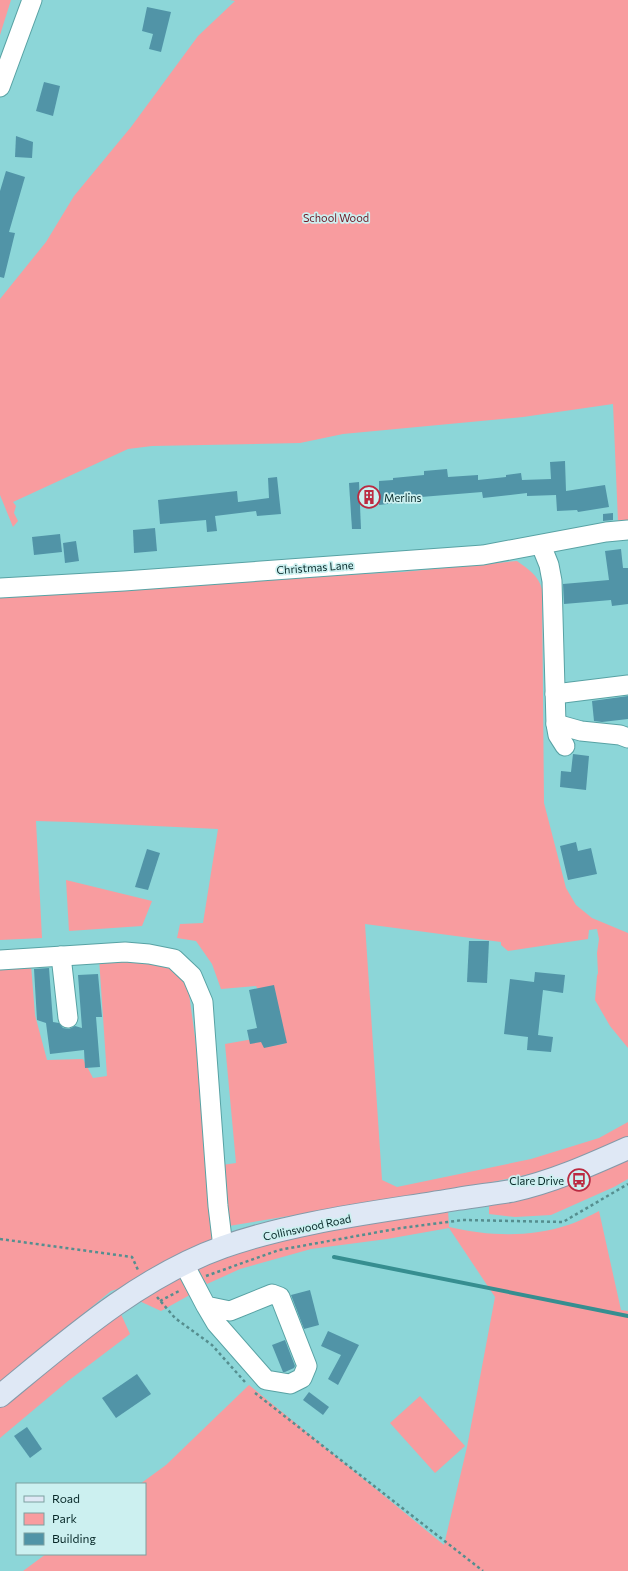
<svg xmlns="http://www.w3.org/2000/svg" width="628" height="1571" font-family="Commissioner,sans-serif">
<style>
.green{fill:#f89c9f}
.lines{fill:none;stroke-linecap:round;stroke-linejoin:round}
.stream{stroke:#368e90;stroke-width:4}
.building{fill:#5194a7}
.minor-casing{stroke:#58a2a4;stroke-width:21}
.major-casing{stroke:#859aa9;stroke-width:24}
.path{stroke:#558e8f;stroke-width:2.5;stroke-dasharray:3 3;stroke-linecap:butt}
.minor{stroke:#fff;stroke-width:19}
.major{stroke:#dfe8f5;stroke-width:22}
.labels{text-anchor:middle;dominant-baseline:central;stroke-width:3.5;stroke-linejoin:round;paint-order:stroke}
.park-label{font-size:11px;fill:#6f1a26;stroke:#ccf0f0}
.poi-label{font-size:11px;fill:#072828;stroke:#ccf0f0;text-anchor:start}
.street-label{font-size:11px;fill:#072828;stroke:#ccf0f0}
</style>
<rect width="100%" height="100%" fill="#8cd6d8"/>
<!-- green -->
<g class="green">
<polygon points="0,0 11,0 0,35"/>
<polygon points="230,0 628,0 628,520 618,521 613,404 523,417 343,434 300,443 152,446 128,449 13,502 16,506 14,513 18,521 13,527 0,495 0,299 46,242 74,196 131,127 198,36 235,1"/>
<path d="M517,561C528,569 538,575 542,589L544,803L566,888L576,905L592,918L628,933V1048L610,1026L595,1000L597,976L598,973L597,953L599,939L597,929L589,930L588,939L508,951L501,945V942L365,924L382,1180L397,1187L531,1159L599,1138L628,1122V1138L553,1169L488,1183L229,1226L222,1165L236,1163L225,1044L265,1037L266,1047L284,1044L275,991L260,993L256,986L221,989L212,964L196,941L177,938L180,924L203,923L218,829L71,822L36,821L42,938L0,940V598L217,581L402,572Z"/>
<polygon points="66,880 152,901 142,926 69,931"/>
<polygon points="153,950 187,979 213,1169 216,1239 127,1286 111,1291 0,1382 0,965 31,965 35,1015 47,1060 83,1059 93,1078 107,1076 99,958"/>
<polygon points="628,1160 628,1179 614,1187 551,1215 515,1217 489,1214 489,1201"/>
<path d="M448,1210L449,1227C488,1236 529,1238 568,1225C578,1222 589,1216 599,1211L621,1310L628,1311V1571H23L46,1554H145V1484H140L166,1465L249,1385L444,1545L467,1447L495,1297L449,1228L387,1239L311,1249L240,1269L207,1284L196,1268L238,1250L301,1232Z"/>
<polygon points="180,1275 195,1292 161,1311 135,1299"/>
<polygon points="120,1312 130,1334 68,1381 0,1438 0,1404"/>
<polygon points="420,1396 465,1446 435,1473 390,1423"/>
</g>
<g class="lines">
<!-- stream -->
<polyline class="stream" points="334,1257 628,1316"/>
</g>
<!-- building -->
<g class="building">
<polygon points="147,7 171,12 161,52 149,49 153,34 142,31"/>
<polygon points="44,82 60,86 53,116 36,111"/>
<polygon points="16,136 33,142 32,158 15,157"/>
<polygon points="6,171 25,177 9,232 15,233 4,278 0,277 0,191"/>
<polygon points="565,461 566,491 605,485 609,507 578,512 577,510 557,511 556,495 527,496 527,493 483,498 482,492 421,497 422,500 379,505 379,481 393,480 393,478 424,475 424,471 447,469 448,477 478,475 478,480 506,477 506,475 521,473 522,480 551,479 550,462"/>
<polygon points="277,477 281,514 257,516 256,511 215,516 217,531 207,532 206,520 160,524 158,500 237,491 238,502 269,498 268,478"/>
<polygon points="359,482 361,529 352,529 349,483"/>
<polygon points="613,513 613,520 603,521 603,514"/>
<polygon points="155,528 157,551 134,553 133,530"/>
<polygon points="60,534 62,552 34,555 32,537"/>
<polygon points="76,541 79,561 65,563 63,543"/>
<polygon points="621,549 623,568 628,568 628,604 612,606 611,600 564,604 563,584 609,580 605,551"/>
<polygon points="628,696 628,719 602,722 594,721 592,701"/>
<polygon points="573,754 589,756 586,790 560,787 561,771 571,772"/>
<polygon points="576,842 578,851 591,848 597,874 568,880 560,846"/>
<polygon points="147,849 160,853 148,890 135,887"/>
<polygon points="469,941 489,941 487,983 467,982"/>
<polygon points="49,968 53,1022 59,1023 63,1028 69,1029 75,1026 82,1028 78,975 98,974 102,1017 96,1017 100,1067 85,1068 84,1050 50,1054 46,1023 37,1020 34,969"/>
<polygon points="535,972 565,975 563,993 543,990 538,1035 553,1037 551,1052 527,1050 528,1037 504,1034 510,979 534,982"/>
<polygon points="274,985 287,1043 264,1048 261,1042 250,1044 247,1030 257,1028 249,990"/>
<polygon points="310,1290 319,1325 304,1329 291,1295"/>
<polygon points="328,1331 359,1345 338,1385 328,1379 341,1355 321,1346"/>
<polygon points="285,1340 295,1366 294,1368 285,1372 283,1372 272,1345"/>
<polygon points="137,1374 151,1394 116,1418 102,1398"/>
<polygon points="309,1392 329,1407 323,1415 303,1400"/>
<polygon points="27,1427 42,1449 30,1458 14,1436"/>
</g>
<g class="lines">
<!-- minor casing -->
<g class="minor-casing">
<g id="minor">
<polyline points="0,87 32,0"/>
<polyline points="541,545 549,565 552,581 556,724 558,735 565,746"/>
<polyline points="0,588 124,581 483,555 606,532 628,530"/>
<polyline points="555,694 628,685"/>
<polyline points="556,724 581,731 620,735 628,738"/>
<polyline points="61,956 68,1018"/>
<polyline points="0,960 125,952 149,954 174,959 192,976 203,1002 218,1206 223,1247"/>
<polyline points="184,1264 206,1306 230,1311 272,1294 280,1297 307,1366 302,1378 290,1384 266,1380 216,1323 206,1306"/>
</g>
</g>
<!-- major casing -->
<g class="major-casing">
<path id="major" d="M0,1396C68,1340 139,1277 223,1247C296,1221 380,1212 457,1199C475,1196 493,1194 511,1191C552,1182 590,1165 628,1148"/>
</g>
<!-- path -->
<g class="path">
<polyline points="0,1239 132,1257 138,1270"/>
<polyline points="206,1276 279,1250 401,1228 463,1220 563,1222 628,1184"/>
<polyline points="157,1297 175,1318 212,1345 245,1382"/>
<polyline points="160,1301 181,1290"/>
<polyline points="255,1393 483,1571"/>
</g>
<!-- minor -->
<use href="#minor" class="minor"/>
<!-- major -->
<use href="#major" class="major"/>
</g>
<!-- icons -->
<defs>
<g id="building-ring" transform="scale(1.15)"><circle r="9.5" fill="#ccf0f0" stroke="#bb2a41" stroke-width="1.5"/><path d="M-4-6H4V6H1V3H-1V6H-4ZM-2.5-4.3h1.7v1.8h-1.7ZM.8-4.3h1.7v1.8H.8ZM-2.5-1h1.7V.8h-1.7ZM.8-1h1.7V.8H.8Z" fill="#bb2a41"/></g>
<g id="bus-ring" transform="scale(1.15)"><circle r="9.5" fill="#ccf0f0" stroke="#bb2a41" stroke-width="1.5"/><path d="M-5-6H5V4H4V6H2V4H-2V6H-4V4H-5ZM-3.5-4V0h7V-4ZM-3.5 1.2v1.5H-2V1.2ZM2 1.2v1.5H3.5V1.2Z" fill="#bb2a41"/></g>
</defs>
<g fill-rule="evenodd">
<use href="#building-ring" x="369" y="497"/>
<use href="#bus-ring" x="579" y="1180"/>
</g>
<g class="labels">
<!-- park labels -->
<g class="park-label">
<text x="336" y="217">School Wood</text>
</g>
<!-- poi labels -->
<g class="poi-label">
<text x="384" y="497">Merlins</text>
<text x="564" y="1180" text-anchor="end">Clare Drive</text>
</g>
<!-- street labels -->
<g class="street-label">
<text transform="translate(315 567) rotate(-4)">Christmas Lane</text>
<text transform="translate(307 1227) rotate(-12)">Collinswood Road</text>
</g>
</g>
<!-- legend -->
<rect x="16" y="1483" width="130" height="72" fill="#ccf0f0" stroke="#7da0a0"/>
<rect x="24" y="1496" width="20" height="6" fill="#dfe8f5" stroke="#7da0a0"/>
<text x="52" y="1503" font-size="12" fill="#072828">Road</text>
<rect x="24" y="1513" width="20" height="12" fill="#f89c9f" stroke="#7da0a0"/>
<text x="52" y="1523" font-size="12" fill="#072828">Park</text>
<rect x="24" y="1533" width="20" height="12" fill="#5194a7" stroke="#7da0a0"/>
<text x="52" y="1543" font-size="12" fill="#072828">Building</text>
</svg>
